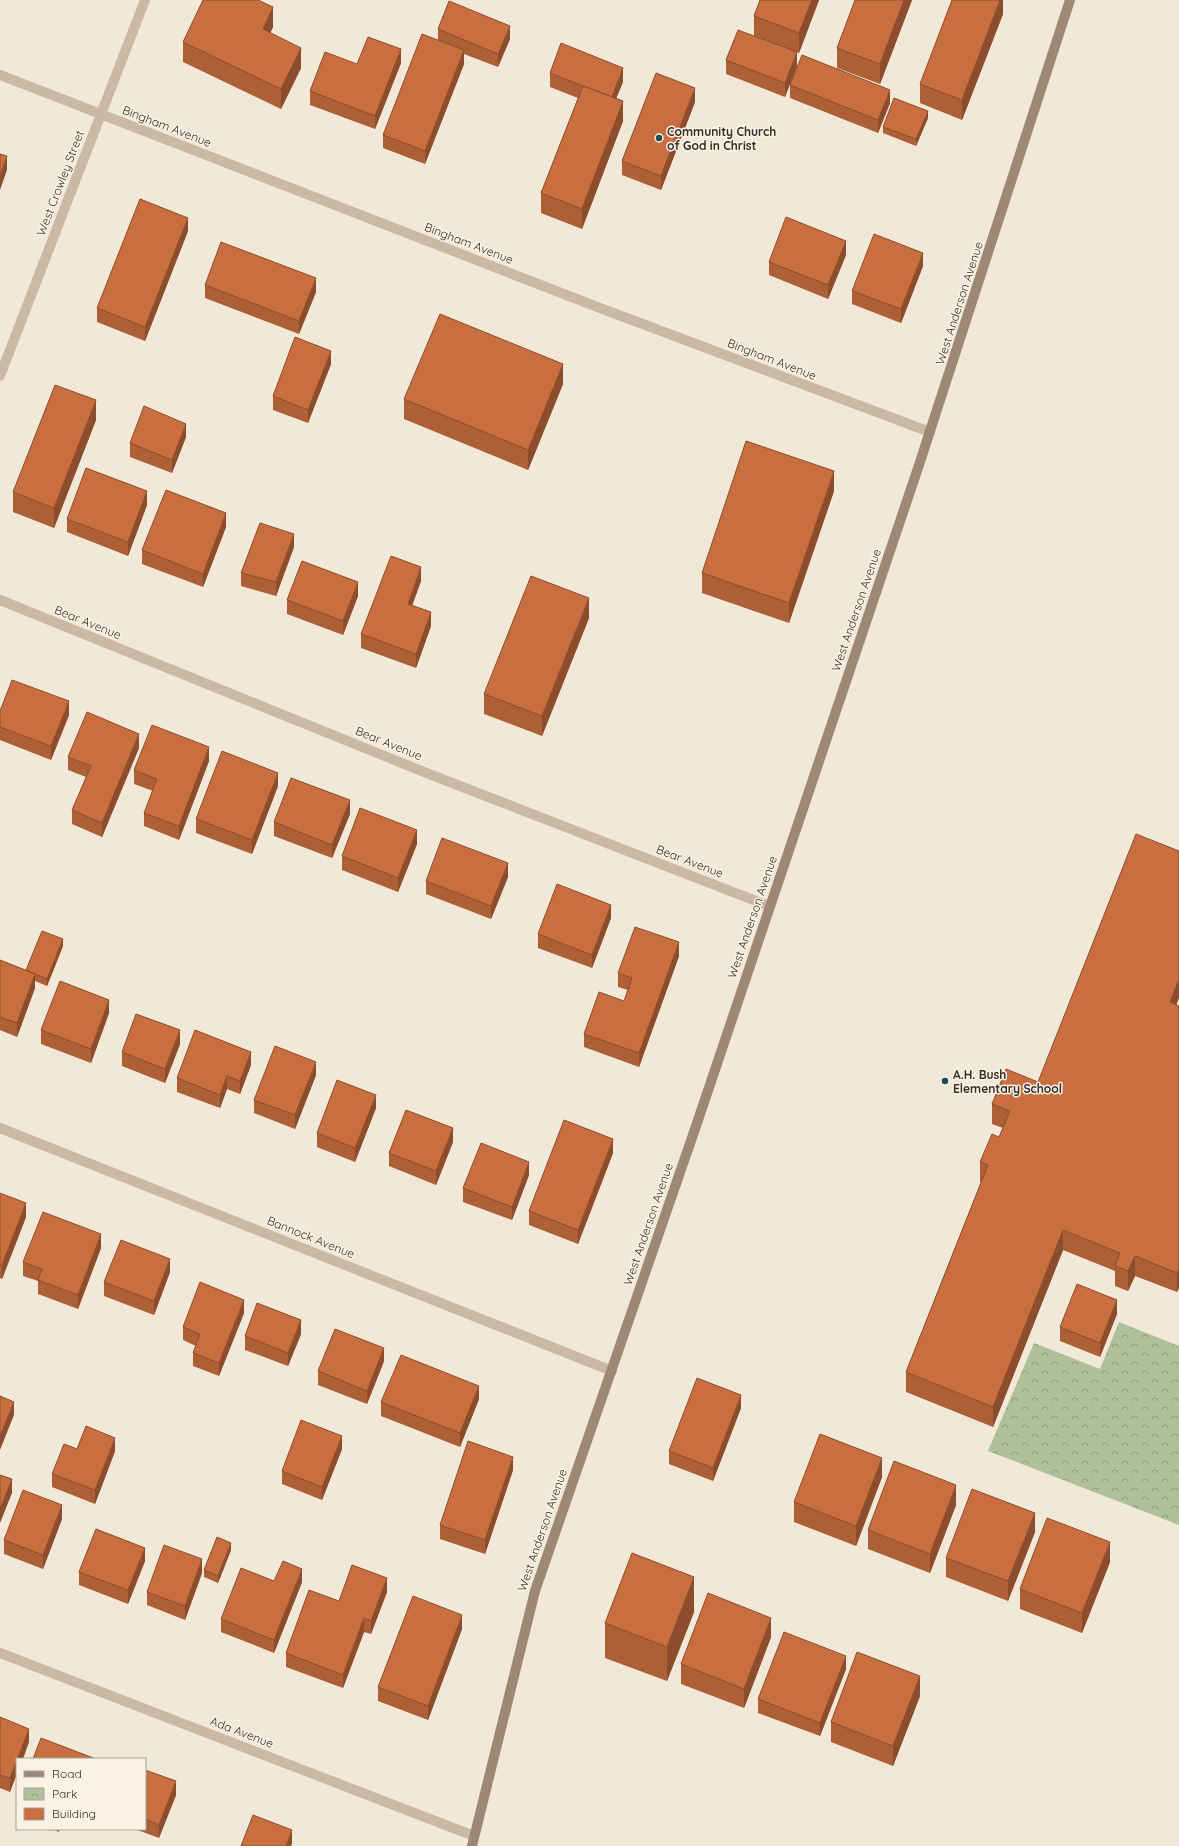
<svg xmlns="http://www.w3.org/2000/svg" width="1179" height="1846" font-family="Quicksand,sans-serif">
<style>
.park{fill:url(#park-crowns)}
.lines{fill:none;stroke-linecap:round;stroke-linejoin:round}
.street{stroke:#cab9a4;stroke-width:10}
.secondary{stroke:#9d8876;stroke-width:10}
.wall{fill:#ad5f36}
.shaded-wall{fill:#8d4d2c}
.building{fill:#c96e3f;stroke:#8d4d2c}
.poi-dot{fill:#1b4d57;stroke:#f9f2e5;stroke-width:1.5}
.labels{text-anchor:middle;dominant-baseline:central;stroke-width:3;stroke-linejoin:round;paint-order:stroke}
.street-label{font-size:12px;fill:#352c26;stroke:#f9f2e5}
.poi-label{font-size:12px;font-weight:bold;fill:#352c26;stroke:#f9f2e5;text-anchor:start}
</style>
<defs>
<pattern id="park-crowns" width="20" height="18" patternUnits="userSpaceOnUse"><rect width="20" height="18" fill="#afc198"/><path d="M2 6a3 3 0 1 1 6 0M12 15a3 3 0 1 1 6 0" fill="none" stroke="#8f9d7c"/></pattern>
</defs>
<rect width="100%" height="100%" fill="#f2e8d8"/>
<!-- park -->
<polygon class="park" points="1119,1322 1179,1346 1179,1525 988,1451 1034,1343 1100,1369"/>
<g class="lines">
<!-- street -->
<g class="street">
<polyline points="0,75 600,308 930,432"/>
<polyline points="0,376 145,0"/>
<polyline points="0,600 429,774 769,906"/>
<polyline points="0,1128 612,1371"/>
<polyline points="0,1653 474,1836"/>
</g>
<!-- secondary -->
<polyline class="secondary" points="472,1846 535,1591 695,1129 919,465 1070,0"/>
</g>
<!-- wall -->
<g class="wall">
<polygon points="819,0 799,53 754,36 754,16"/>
<polygon points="912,0 880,84 837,68 837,48"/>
<polygon points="1003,0 1003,14 962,120 920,103 920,84"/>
<polygon points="273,27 270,33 301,68 281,109 183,62 183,42"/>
<polygon points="438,29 510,39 498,67 464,54 464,64 425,164 383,148 383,135 438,40"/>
<polygon points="726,60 797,66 785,97 726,74"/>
<polygon points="401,63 375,129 310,105 310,91 357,64"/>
<polygon points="550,73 623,82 616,98 623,121 582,229 541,213 541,193 578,98 550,87"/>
<polygon points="790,85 890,103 878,133 790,98"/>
<polygon points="695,102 661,190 622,175 622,161"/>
<polygon points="928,118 916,146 883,133 883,127"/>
<polygon points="188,231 145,341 97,322 97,308"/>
<polygon points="846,255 828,299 769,275 769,262"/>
<polygon points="923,266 901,323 852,304 852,291"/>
<polygon points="205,285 316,292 299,334 205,298"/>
<polygon points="331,364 308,423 273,410 273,396"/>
<polygon points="563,384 528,470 404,419 404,399"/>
<polygon points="96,420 54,528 13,512 13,492"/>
<polygon points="186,437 172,473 130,457 130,443"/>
<polygon points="834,491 789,623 702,593 702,573"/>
<polygon points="147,505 128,556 67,532 67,519"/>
<polygon points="226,527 203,587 142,564 142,550"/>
<polygon points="294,547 276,596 241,586 241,573"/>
<polygon points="421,581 412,605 431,626 416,668 361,648 361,634"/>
<polygon points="358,596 343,635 287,614 287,600"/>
<polygon points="589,618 542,736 484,714 484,694"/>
<polygon points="0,711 69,715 51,760 0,740"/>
<polygon points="139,748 102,837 72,824 72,810 86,777 68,770 68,757"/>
<polygon points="209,761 179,840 144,826 144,813 153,791 134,784 134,770"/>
<polygon points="278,786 252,854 196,833 196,819"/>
<polygon points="350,814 332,858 274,836 274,822"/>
<polygon points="417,844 398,892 342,870 342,856"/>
<polygon points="508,877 491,919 426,894 426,881"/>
<polygon points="611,918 592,968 538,948 538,934"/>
<polygon points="63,946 47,986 35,981 35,988 17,1037 0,1030 0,960 26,970"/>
<polygon points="679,956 639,1067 584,1047 584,1034 624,1001 628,990 618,987 618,973"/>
<polygon points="1176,1005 1179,1006 1179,1288 1177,1292 1135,1276 1128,1291 1115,1286 1115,1271 1063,1250 993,1427 906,1392 906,1372 981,1182 980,1182 980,1162 999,1137 1003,1128 992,1124 992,1104 1038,1082"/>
<polygon points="109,1013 91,1063 41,1044 41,1030"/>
<polygon points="180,1044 165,1083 122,1066 122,1052"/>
<polygon points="251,1065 240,1094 227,1089 220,1108 177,1092 177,1078"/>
<polygon points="316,1075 295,1129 254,1113 254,1100"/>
<polygon points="376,1108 355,1162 317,1147 317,1133"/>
<polygon points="453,1142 436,1185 389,1166 389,1153"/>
<polygon points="613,1153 578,1244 529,1225 529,1211"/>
<polygon points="529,1175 512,1220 463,1202 463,1188"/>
<polygon points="0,1193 26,1217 2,1279 0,1278"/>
<polygon points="101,1248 78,1309 38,1294 38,1281 23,1276 23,1262"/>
<polygon points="170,1272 154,1315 104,1296 104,1282"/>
<polygon points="244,1313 219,1376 193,1366 193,1353 196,1346 183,1340 183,1327"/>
<polygon points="1117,1314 1100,1357 1060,1341 1060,1327"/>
<polygon points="301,1334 288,1366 245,1350 245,1336"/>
<polygon points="384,1361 367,1404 318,1385 318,1371"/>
<polygon points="479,1399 460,1447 381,1416 381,1402"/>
<polygon points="741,1408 713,1481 669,1464 669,1451"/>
<polygon points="77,1449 115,1451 95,1504 52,1487 52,1474"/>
<polygon points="342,1449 322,1500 282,1484 282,1471"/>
<polygon points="513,1470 485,1554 440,1539 440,1525"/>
<polygon points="882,1477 856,1546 794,1522 794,1502"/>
<polygon points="956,1505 930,1573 868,1549 868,1530"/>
<polygon points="62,1519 43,1569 4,1554 4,1540"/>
<polygon points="1035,1532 1008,1601 946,1577 946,1558"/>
<polygon points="231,1550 218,1583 204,1577 204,1570"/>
<polygon points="145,1561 128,1604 79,1585 79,1572"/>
<polygon points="1110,1562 1082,1633 1020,1609 1020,1589"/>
<polygon points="202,1573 185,1620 147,1605 147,1592"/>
<polygon points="302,1582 274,1653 221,1632 221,1619"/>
<polygon points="387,1592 371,1634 364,1632 343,1688 286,1667 286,1653 339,1601"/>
<polygon points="694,1612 667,1681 605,1658 605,1623"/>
<polygon points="462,1629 428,1720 378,1701 378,1687"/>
<polygon points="771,1637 744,1708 681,1684 681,1664"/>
<polygon points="846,1669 820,1736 758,1713 758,1699"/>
<polygon points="920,1696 893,1766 831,1742 831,1722"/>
<polygon points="0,1717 29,1742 17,1759 17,1773 10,1792 0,1788"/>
<polygon points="145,1770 176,1795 159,1838 135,1829 145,1829"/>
<polygon points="52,1829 60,1829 59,1832"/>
</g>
<!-- shaded-wall -->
<g class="shaded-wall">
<polygon points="812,0 819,0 799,53 799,33"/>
<polygon points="904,0 912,0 880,84 880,64"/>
<polygon points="1000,0 1003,0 1003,14 962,120 962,100"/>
<polygon points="273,7 273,27 263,49 263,29"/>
<polygon points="510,26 510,39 498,67 498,54"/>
<polygon points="301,48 301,68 281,109 281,89"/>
<polygon points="401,49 401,63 375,129 375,116"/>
<polygon points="464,50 464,64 425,164 425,151"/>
<polygon points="797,52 797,66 785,97 785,83"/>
<polygon points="623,68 623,82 611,111 611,98"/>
<polygon points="695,88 695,102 661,190 661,176"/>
<polygon points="890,90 890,103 878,133 878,120"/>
<polygon points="623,101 623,121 582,229 582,209"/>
<polygon points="928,111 928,118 916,146 916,139"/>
<polygon points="7,156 7,170 0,190 0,176"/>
<polygon points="188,218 188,231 145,341 145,327"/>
<polygon points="846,241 846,255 828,299 828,285"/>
<polygon points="923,253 923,266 901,323 901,309"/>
<polygon points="316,278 316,292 299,334 299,321"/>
<polygon points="331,351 331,364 308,423 308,410"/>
<polygon points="563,364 563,384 528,470 528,450"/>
<polygon points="96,400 96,420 54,528 54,508"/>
<polygon points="186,424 186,437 172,473 172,460"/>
<polygon points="834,471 834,491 789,623 789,603"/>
<polygon points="147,491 147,505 128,556 128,542"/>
<polygon points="226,513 226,527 203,587 203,574"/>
<polygon points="294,534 294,547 276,596 276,582"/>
<polygon points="421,567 421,581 408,617 408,604"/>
<polygon points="358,582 358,596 343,635 343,621"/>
<polygon points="589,598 589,618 542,736 542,716"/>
<polygon points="431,612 431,626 416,668 416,654"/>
<polygon points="69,701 69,715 51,760 51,746"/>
<polygon points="139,734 139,748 102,837 102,823"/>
<polygon points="209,747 209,761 179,840 179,826"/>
<polygon points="278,773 278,786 252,854 252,840"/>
<polygon points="350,800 350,814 332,858 332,845"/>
<polygon points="417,830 417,844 398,892 398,878"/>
<polygon points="508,863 508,877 491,919 491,906"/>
<polygon points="611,905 611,918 592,968 592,955"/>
<polygon points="63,939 63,946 47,986 47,979"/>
<polygon points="679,942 679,956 639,1067 639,1053"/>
<polygon points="35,974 35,988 17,1037 17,1023"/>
<polygon points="1179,979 1179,998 1170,1022 1170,1002"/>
<polygon points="109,1000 109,1013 91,1063 91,1049"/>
<polygon points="180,1030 180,1044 165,1083 165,1069"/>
<polygon points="251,1052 251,1065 240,1094 240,1081"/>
<polygon points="316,1062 316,1075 295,1129 295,1115"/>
<polygon points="227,1076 227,1089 220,1108 220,1095"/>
<polygon points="376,1095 376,1108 355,1162 355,1148"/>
<polygon points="453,1128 453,1142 436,1185 436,1171"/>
<polygon points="613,1139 613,1153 578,1244 578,1230"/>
<polygon points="529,1162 529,1175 512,1220 512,1207"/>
<polygon points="26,1203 26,1217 2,1279 2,1265"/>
<polygon points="1063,1230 1063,1250 993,1427 993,1407"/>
<polygon points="101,1234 101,1248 78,1309 78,1295"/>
<polygon points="1135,1256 1135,1276 1128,1291 1128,1271"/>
<polygon points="170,1259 170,1272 154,1315 154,1301"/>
<polygon points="1179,1268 1179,1288 1177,1292 1177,1273"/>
<polygon points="244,1300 244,1313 219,1376 219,1363"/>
<polygon points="1117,1300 1117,1314 1100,1357 1100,1343"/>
<polygon points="301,1320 301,1334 288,1366 288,1353"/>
<polygon points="384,1348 384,1361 367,1404 367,1391"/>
<polygon points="479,1386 479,1399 460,1447 460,1433"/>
<polygon points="741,1395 741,1408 713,1481 713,1468"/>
<polygon points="14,1402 14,1415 0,1450 0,1436"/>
<polygon points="342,1436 342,1449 322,1500 322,1487"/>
<polygon points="115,1438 115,1451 95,1504 95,1490"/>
<polygon points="513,1457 513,1470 485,1554 485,1540"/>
<polygon points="882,1458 882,1477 856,1546 856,1526"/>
<polygon points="12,1479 12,1493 0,1523 0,1509"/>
<polygon points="956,1485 956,1505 930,1573 930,1554"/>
<polygon points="62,1505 62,1519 43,1569 43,1555"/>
<polygon points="1035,1513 1035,1532 1008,1601 1008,1581"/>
<polygon points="1110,1542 1110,1562 1082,1633 1082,1613"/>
<polygon points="231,1543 231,1550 218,1583 218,1576"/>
<polygon points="145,1548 145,1561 128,1604 128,1590"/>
<polygon points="202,1559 202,1573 185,1620 185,1606"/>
<polygon points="302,1569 302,1582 274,1653 274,1640"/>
<polygon points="694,1577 694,1612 667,1681 667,1647"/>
<polygon points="387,1578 387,1592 371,1634 371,1621"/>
<polygon points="462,1615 462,1629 428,1720 428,1706"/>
<polygon points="364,1618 364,1632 343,1688 343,1675"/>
<polygon points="771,1618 771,1637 744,1708 744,1689"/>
<polygon points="846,1656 846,1669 820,1736 820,1723"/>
<polygon points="920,1676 920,1696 893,1766 893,1746"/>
<polygon points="29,1729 29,1742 23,1759 17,1759"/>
<polygon points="17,1760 17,1773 10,1792 10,1778"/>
<polygon points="176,1781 176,1795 159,1838 159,1825"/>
<polygon points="292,1830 292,1844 291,1846 286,1846"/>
</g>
<!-- building -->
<g class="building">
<polygon points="203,0 258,0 273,7 263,29 301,48 281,89 183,42"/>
<polygon points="760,0 812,0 799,33 754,16"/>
<polygon points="855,0 904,0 880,64 837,48"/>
<polygon points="952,0 1000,0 962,100 920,84"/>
<polygon points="449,1 510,26 498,54 438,29"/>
<polygon points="738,30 797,52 785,83 726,60"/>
<polygon points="422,34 464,50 425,151 383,135"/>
<polygon points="368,37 401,49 375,116 310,91 325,52 357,64"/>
<polygon points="561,43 623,68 612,97 583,86 550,73"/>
<polygon points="802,55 890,90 878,120 790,85"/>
<polygon points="656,73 695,88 661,176 622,161"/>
<polygon points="583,86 623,101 582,209 541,193"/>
<polygon points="894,98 928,111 916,139 883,127"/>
<polygon points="0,154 7,156 0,176"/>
<polygon points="140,199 188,218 145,327 97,308"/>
<polygon points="786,217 846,241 828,285 769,262"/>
<polygon points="874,234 923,253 901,309 852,291"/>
<polygon points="221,242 316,278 299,321 205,285"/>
<polygon points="440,314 563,364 528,450 404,399"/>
<polygon points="295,337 331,351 308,410 273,396"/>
<polygon points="55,385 96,400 54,508 13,492"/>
<polygon points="144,406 186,424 172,460 130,443"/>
<polygon points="746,441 834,471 789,603 702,573"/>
<polygon points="86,468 147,491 128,542 67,519"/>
<polygon points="166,490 226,513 203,574 142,550"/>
<polygon points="260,523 294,534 276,582 241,573"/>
<polygon points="391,556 421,567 408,604 431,612 416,654 361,634"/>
<polygon points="302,561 358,582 343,621 287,600"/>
<polygon points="531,576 589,598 542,716 484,694"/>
<polygon points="12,680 69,701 51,746 0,727 0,711"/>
<polygon points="87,712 139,734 102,823 72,810 91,766 68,757"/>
<polygon points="152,725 209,747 179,826 144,813 157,779 134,770"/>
<polygon points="222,751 278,773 252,840 196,819"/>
<polygon points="291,778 350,800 332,845 274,822"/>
<polygon points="360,808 417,830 398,878 342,856"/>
<polygon points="1136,834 1179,851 1179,979 1170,1002 1179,1006 1179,1268 1177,1273 1135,1256 1128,1271 1115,1266 1120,1253 1063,1230 993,1407 906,1372 988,1165 980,1162 992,1134 999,1137 1010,1111 992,1104 1006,1069 1038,1082"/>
<polygon points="442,838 508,863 491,906 426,881"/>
<polygon points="557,884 611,905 592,955 538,934"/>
<polygon points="635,927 679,942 639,1053 584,1034 599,992 624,1001 632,978 618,973"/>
<polygon points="42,931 63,939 47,979 26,970"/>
<polygon points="0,960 35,974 17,1023 0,1017"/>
<polygon points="60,981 109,1000 91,1049 41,1030"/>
<polygon points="136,1014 180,1030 165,1069 122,1052"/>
<polygon points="195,1030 251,1052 240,1081 227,1076 220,1095 177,1078"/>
<polygon points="275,1046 316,1062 295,1115 254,1100"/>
<polygon points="337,1080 376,1095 355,1148 317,1133"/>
<polygon points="406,1110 453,1128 436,1171 389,1153"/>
<polygon points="564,1120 613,1139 578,1230 529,1211"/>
<polygon points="481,1143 529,1162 512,1207 463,1188"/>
<polygon points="0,1193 26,1203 2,1265 0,1264"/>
<polygon points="43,1212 101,1234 78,1295 38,1280 42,1269 23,1262"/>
<polygon points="121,1240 170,1259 154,1301 104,1282"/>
<polygon points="200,1282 244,1300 219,1363 193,1353 200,1334 183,1327"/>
<polygon points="1077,1284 1117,1300 1100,1343 1060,1327"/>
<polygon points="257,1303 301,1320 288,1353 245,1336"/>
<polygon points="335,1329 384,1348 367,1391 318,1371"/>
<polygon points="401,1355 479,1386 460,1433 381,1402"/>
<polygon points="697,1378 741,1395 713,1468 669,1451"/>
<polygon points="0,1396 14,1402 0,1436"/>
<polygon points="301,1420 342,1436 322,1487 282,1471"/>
<polygon points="86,1426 115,1438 95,1490 52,1474 64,1444 77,1449"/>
<polygon points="820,1434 882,1458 856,1526 794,1502"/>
<polygon points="468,1441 513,1457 485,1540 440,1525"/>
<polygon points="894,1461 956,1485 930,1554 868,1530"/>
<polygon points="0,1475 12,1479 0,1509"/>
<polygon points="972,1489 1035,1513 1008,1581 946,1558"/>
<polygon points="23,1490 62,1505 43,1555 4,1540"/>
<polygon points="1047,1518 1110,1542 1082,1613 1020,1589"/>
<polygon points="96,1529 145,1548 128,1590 79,1572"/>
<polygon points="217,1537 231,1543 218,1576 204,1570"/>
<polygon points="164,1545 202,1559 185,1606 147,1592"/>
<polygon points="632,1553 694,1577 667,1647 605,1623"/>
<polygon points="283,1561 302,1569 274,1640 221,1619 241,1568 274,1581"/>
<polygon points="352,1565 387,1578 371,1621 364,1618 343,1675 286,1653 309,1590 339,1601"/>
<polygon points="708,1593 771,1618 744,1689 681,1664"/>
<polygon points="413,1596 462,1615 428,1706 378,1687"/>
<polygon points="784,1632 846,1656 820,1723 758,1699"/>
<polygon points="857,1652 920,1676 893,1746 831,1722"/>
<polygon points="0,1717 29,1729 10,1778 0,1775"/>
<polygon points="41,1738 96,1759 33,1759"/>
<polygon points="145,1770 176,1781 159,1825 145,1819"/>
<polygon points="253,1815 292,1830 286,1846 241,1846"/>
</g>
<!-- markers -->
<g class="poi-dot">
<circle cx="659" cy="138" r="4"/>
<circle cx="945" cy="1081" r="4"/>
</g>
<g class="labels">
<!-- street labels -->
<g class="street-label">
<text transform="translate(167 126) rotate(21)">Bingham Avenue</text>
<text transform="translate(60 183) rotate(-69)">West Crowley Street</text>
<text transform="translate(469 243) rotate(21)">Bingham Avenue</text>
<text transform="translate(959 303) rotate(-72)">West Anderson Avenue</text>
<text transform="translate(772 359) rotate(21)">Bingham Avenue</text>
<text transform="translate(856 610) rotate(-71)">West Anderson Avenue</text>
<text transform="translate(88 622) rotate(22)">Bear Avenue</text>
<text transform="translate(389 743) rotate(22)">Bear Avenue</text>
<text transform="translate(690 861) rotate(21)">Bear Avenue</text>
<text transform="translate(752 917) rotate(-71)">West Anderson Avenue</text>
<text transform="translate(648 1224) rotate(-71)">West Anderson Avenue</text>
<text transform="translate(311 1237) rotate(22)">Bannock Avenue</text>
<text transform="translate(542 1530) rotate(-71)">West Anderson Avenue</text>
<text transform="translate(242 1732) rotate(21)">Ada Avenue</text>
</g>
<!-- poi labels -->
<g class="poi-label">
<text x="667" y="131">Community Church<tspan x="667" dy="14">of God in Christ</tspan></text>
<text x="953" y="1074">A.H. Bush<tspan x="953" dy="14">Elementary School</tspan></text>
</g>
</g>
<!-- legend -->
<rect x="16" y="1758" width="130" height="72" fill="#f9f2e5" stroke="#aba399"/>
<rect x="24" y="1771" width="20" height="6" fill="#9d8876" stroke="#aba399"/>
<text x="52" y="1778" font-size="12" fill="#352c26">Road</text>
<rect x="24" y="1788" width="20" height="12" fill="url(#park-crowns)" stroke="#aba399"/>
<text x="52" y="1798" font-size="12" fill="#352c26">Park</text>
<rect x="24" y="1808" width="20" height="12" fill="#c96e3f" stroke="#aba399"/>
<text x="52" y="1818" font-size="12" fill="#352c26">Building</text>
</svg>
